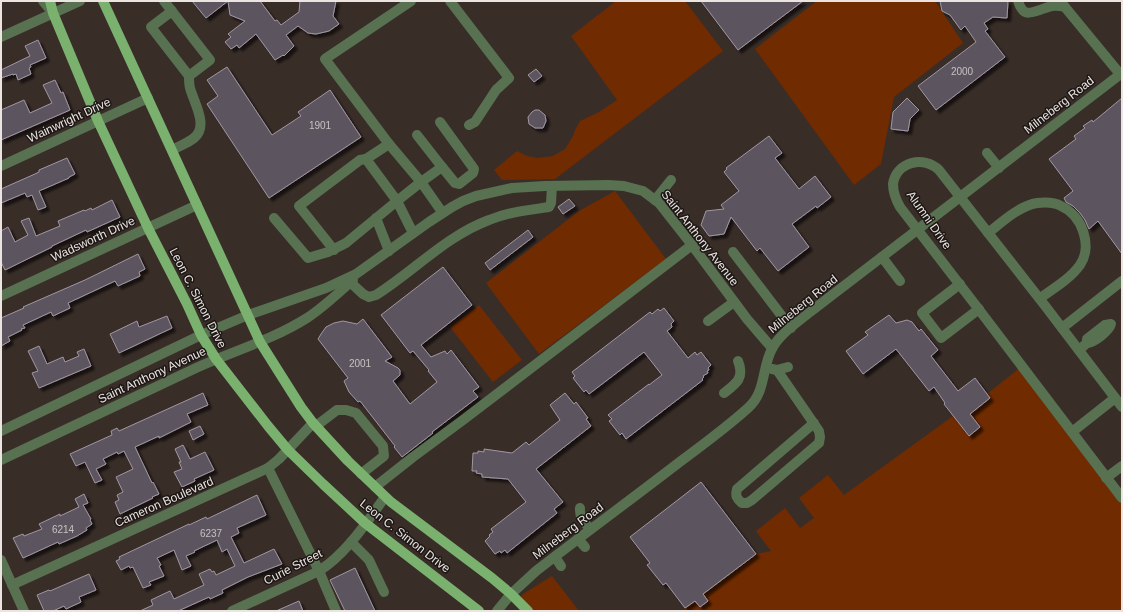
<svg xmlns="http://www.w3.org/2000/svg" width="1123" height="612" font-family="Arial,sans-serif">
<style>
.green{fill:#712b01}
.building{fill:#5c545f;stroke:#a197a3;filter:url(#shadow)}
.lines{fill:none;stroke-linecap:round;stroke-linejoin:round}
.minor{stroke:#577151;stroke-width:10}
.major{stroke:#7bb16e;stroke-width:10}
.labels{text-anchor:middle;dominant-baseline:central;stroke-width:3;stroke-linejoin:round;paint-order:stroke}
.number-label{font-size:10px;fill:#c7c0c0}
.street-label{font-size:12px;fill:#ebe4e0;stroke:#1c1715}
</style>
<defs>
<filter id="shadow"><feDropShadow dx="3.5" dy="3.5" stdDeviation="1" flood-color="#0009"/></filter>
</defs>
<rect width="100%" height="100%" fill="#392d28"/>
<!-- green -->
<g class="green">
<polygon points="616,1 685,1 723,51 555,179 502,180 494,170 517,151 527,156 538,158 553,156 565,149 573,136 575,130 580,121 599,112 617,100 571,36"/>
<polygon points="817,1 935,1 963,43 894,97 881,164 854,185 755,49"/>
<polygon points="615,191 666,259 539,354 486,283 579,211"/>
<polygon points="479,305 522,360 493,382 450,327"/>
<polygon points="1022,366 1122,498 1122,611 681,611 695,601 700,607 708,601 703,594 756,554 771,551 756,531 785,508 800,528 814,518 799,498 828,475 844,495 953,416 969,436 980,427 970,414 990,398 987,394"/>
<polygon points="552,576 579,611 528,611 518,600 523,594"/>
</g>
<!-- building -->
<g class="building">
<polygon points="192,1 228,1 206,18"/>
<polygon points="228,1 260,1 275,21 277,20 281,25 299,12 300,1 336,1 333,16 339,24 329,31 316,34 308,33 298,26 286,35 294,46 284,56 283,55 275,60 256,34 239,48 237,45 231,49 225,42 231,37 228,34 245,21 230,15"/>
<polygon points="701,1 803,1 738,50"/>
<polygon points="940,1 1008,1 1007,18 993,17 984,23 988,29 985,31 1005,57 936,110 918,86 976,42 965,26 961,30 950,15 942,11"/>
<polygon points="38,40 46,58 30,65 31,67 29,68 31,74 18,80 16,74 13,75 13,74 1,78 1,70 30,56 25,46"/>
<polygon points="227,67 272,135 301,116 298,112 330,90 361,137 269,198 207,104 218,96 207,80"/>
<polygon points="536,69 542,76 534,82 528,75"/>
<polygon points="55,80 61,93 63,92 70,110 1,140 1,110 24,100 30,113 52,103 43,85"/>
<polygon points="907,98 919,110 910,119 908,131 891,129 893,112"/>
<polygon points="1122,98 1122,254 1098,221 1089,229 1085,220 1080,213 1073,206 1066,202 1064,198 1073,191 1049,159 1076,139 1074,136 1085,128 1083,126 1092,120 1093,122"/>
<polygon points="535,110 539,110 545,115 546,121 543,128 535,128 529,124 528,117 532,112"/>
<polygon points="769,136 782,153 775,158 799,189 815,176 831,197 817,208 816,206 792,224 809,247 778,271 760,248 757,251 731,217 724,234 709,236 701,225 706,211 724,209 721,205 739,191 724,172 727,169 726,168"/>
<polygon points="67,158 75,174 69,177 69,178 39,191 46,207 38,210 32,195 27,197 25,193 1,203 1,189 35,174 39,172 39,170"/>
<polygon points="569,199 575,206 563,214 558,207"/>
<polygon points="112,200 120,217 87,232 86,230 52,246 52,247 5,270 1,262 1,231 8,227 15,242 28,235 21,221 29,218 36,236 60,226 58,221 84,210 85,211 91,208 92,210"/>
<polygon points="528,230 533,237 490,270 485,263"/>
<polygon points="138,254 145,269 139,272 140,276 118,286 115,281 68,303 70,308 53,316 51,312 23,325 25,328 21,329 22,330 8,337 10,341 1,346 1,318 24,308 23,307 85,280"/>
<polygon points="443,267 472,305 421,345 431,357 445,351 447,354 451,350 479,387 473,391 478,397 432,432 433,433 402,457 394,447 395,446 360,401 358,402 349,392 344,381 348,378 318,339 321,334 326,327 334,323 343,321 357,324 363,319 392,357 385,361 398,368 400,370 400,375 393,381 410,404 437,382 428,371 429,370 413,351 410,353 381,315"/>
<polygon points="664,308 674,321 671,324 672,327 667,331 688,358 695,352 697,355 701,352 711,365 708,368 709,370 707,371 708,373 703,376 704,377 702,379 703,380 626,439 622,433 620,435 609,421 612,419 608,415 649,384 649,385 662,375 644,352 589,394 586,390 584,392 573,378 575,376 572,372 650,312 652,314 658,309 660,311"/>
<polygon points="889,315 896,323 907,320 912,322 919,331 921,329 938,350 931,356 958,391 975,378 990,398 970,414 980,427 969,436 944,404 945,403 934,387 929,391 896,349 863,374 846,351 868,335 865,332"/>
<polygon points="167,316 172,328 119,353 110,334 137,321 139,327"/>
<polygon points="39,346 47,364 63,357 65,362 79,356 77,352 84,349 91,366 39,388 32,373 38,371 28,351"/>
<polygon points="203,393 208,405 187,414 191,422 159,438 159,436 135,447 152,483 153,482 159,494 152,497 153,498 120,514 115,502 119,500 117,495 123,492 116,477 133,469 124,451 118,454 117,452 103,459 106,464 96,469 102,480 95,483 85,462 76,466 70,454 112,435 111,431 117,428 119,431"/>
<polygon points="565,393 574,404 576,402 588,418 586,419 591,426 536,469 563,502 554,509 557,513 507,553 505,550 501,553 500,551 495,554 485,541 490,536 489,535 493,532 491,529 526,502 508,479 482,477 482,474 476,473 477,471 472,471 473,453 478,453 478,451 484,452 484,449 512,453 526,442 529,445 560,420 550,405"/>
<polygon points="200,426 204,434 193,440 189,431"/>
<polygon points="183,445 190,459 205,452 214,470 194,479 195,481 182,487 174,472 182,469 179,462 181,462 175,449"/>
<polygon points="701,482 756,554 703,594 708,601 700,607 695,601 685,608 666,583 663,585 647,565 650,563 630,537"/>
<polygon points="84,494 88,503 83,505 91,519 90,520 92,524 86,528 87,530 77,536 59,544 58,542 23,558 13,538 23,534 24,536 42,529 39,524 60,514 60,516 79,507 75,499"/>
<polygon points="257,495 266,515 237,528 239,533 231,537 244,563 274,549 282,564 248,577 222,590 223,593 210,599 209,597 178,611 140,611 153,605 151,600 170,591 174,599 204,585 199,574 210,569 212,572 214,571 216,575 235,566 227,549 222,552 217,540 194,551 195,552 186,556 191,566 182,570 174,550 157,558 161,565 159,566 164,576 149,582 151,585 143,588 133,567 130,568 129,566 121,570 116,561 120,559 119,557 189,524 189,525 206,517 207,519"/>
<polygon points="355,568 375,611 345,611 330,580"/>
<polygon points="89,574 96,590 79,597 81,602 66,609 64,606 53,611 44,611 37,595 49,590 50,591"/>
<polygon points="299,601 303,611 276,611"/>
</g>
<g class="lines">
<!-- minor -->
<g class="minor">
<polyline points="43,1 53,13"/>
<path d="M164,1L210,60L189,76C189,80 189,84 190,88C194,103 209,126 194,138C188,143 179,146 172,150"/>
<polyline points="450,1 509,78 496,90 475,122 469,125"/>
<path d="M1018,1C1019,4 1021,10 1025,12C1030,15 1046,7 1052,6C1057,5 1061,6 1065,7"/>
<polyline points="1060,1 1120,74"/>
<polyline points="172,11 151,27 189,76"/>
<polyline points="1,37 80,1"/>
<polyline points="440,122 474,169 473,173 459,184 455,183 442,167"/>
<polyline points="389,144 325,59 411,1"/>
<polyline points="987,153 999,168"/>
<polyline points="366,159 389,144 421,182 442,212"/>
<polyline points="1,166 148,98"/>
<polyline points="655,200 671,180"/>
<polyline points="274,218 308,258 328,252 346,243 397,201 421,182 442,167 417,135"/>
<polyline points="376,218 389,251"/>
<path d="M988,233C1002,222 1019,206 1037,203C1045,202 1054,202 1061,206C1082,215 1093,246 1080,265C1070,279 1053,289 1040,298"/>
<polyline points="334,250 299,206 360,160 366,159 397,201 413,233"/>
<polyline points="733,252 791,328"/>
<polyline points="882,257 900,281"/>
<path d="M350,282L363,294L369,297L376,295C414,271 446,236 489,220C508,212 529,210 549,207L551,203L552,186"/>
<polyline points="960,284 922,313 941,338 979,309"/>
<polyline points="1,296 197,205"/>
<polyline points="708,321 734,302"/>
<polyline points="1062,328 1122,281"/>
<path d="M1079,350L1087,343C1094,343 1109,331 1111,324L1105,325L1087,339V343"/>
<polyline points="772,369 777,370 788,367"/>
<path d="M777,370L819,431L820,437L819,443L752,500L747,503H742C737,499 735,496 737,489L814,423"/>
<path d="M724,393C736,384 745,378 738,361"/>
<path d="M1122,407L1046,307L939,170C924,155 896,162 893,184C893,192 896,200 900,207L977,307L1122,498"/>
<polyline points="316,426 337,410 346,410 356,413 383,446 384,456 361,474"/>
<polyline points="1,431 201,335 248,315 326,288 356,274 429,222 452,207 463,201 476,196 512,188 545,186 608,185 624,186 643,191 659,203 692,245 747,319 772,348"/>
<polyline points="1072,432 1115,398"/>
<path d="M1,460C66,430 131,398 196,368C233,351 272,340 307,318C324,307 338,293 353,280"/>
<polyline points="268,468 319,571 336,611"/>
<polyline points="1106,478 1122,466"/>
<polyline points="375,487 413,457 463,420 692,245"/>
<path d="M580,508C579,517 585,523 590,529"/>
<polyline points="578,539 585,547"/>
<polyline points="351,542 369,560 384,592"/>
<polyline points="555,557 561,566"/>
<polyline points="1,560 24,611"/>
<polyline points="12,585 268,468 279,459 313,423"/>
<path d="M232,611L319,571C347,553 366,523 385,497"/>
<path d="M497,611L511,594L536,571C584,534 633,498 681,461C704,444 727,427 748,408C767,391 761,367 773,347C781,333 798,322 810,312L1122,73"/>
</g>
<!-- major -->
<g class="major">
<polyline points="50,1 53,13 98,121 148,228 187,304 201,335 216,359 268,426 288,450 323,484 365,523 479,611"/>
<polyline points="103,1 260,342 301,407 313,423 348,461 391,502 492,578 511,594 528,611"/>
</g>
</g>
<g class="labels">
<!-- number labels -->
<g class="number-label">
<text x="962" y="71">2000</text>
<text x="320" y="125">1901</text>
<text x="360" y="363">2001</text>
<text x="63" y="529">6214</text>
<text x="211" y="533">6237</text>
</g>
<!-- street labels -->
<g class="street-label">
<text transform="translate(1059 105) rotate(-38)">Milneberg Road</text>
<text transform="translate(69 120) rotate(-25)">Wainwright Drive</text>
<text transform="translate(929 220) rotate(55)">Alumni Drive</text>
<text transform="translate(700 238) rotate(52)">Saint Anthony Avenue</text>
<text transform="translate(93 239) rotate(-25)">Wadsworth Drive</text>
<text transform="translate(198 298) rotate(63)">Leon C. Simon Drive</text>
<text transform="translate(803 304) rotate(-39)">Milneberg Road</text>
<text transform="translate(152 375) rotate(-25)">Saint Anthony Avenue</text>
<text transform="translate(164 502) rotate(-24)">Cameron Boulevard</text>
<text transform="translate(568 531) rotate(-37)">Milneberg Road</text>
<text transform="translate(405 536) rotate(38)">Leon C. Simon Drive</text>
<text transform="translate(293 567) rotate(-27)">Curie Street</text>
</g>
</g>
<!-- border -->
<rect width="1123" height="612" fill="none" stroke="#ebe4e0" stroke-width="4"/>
</svg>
